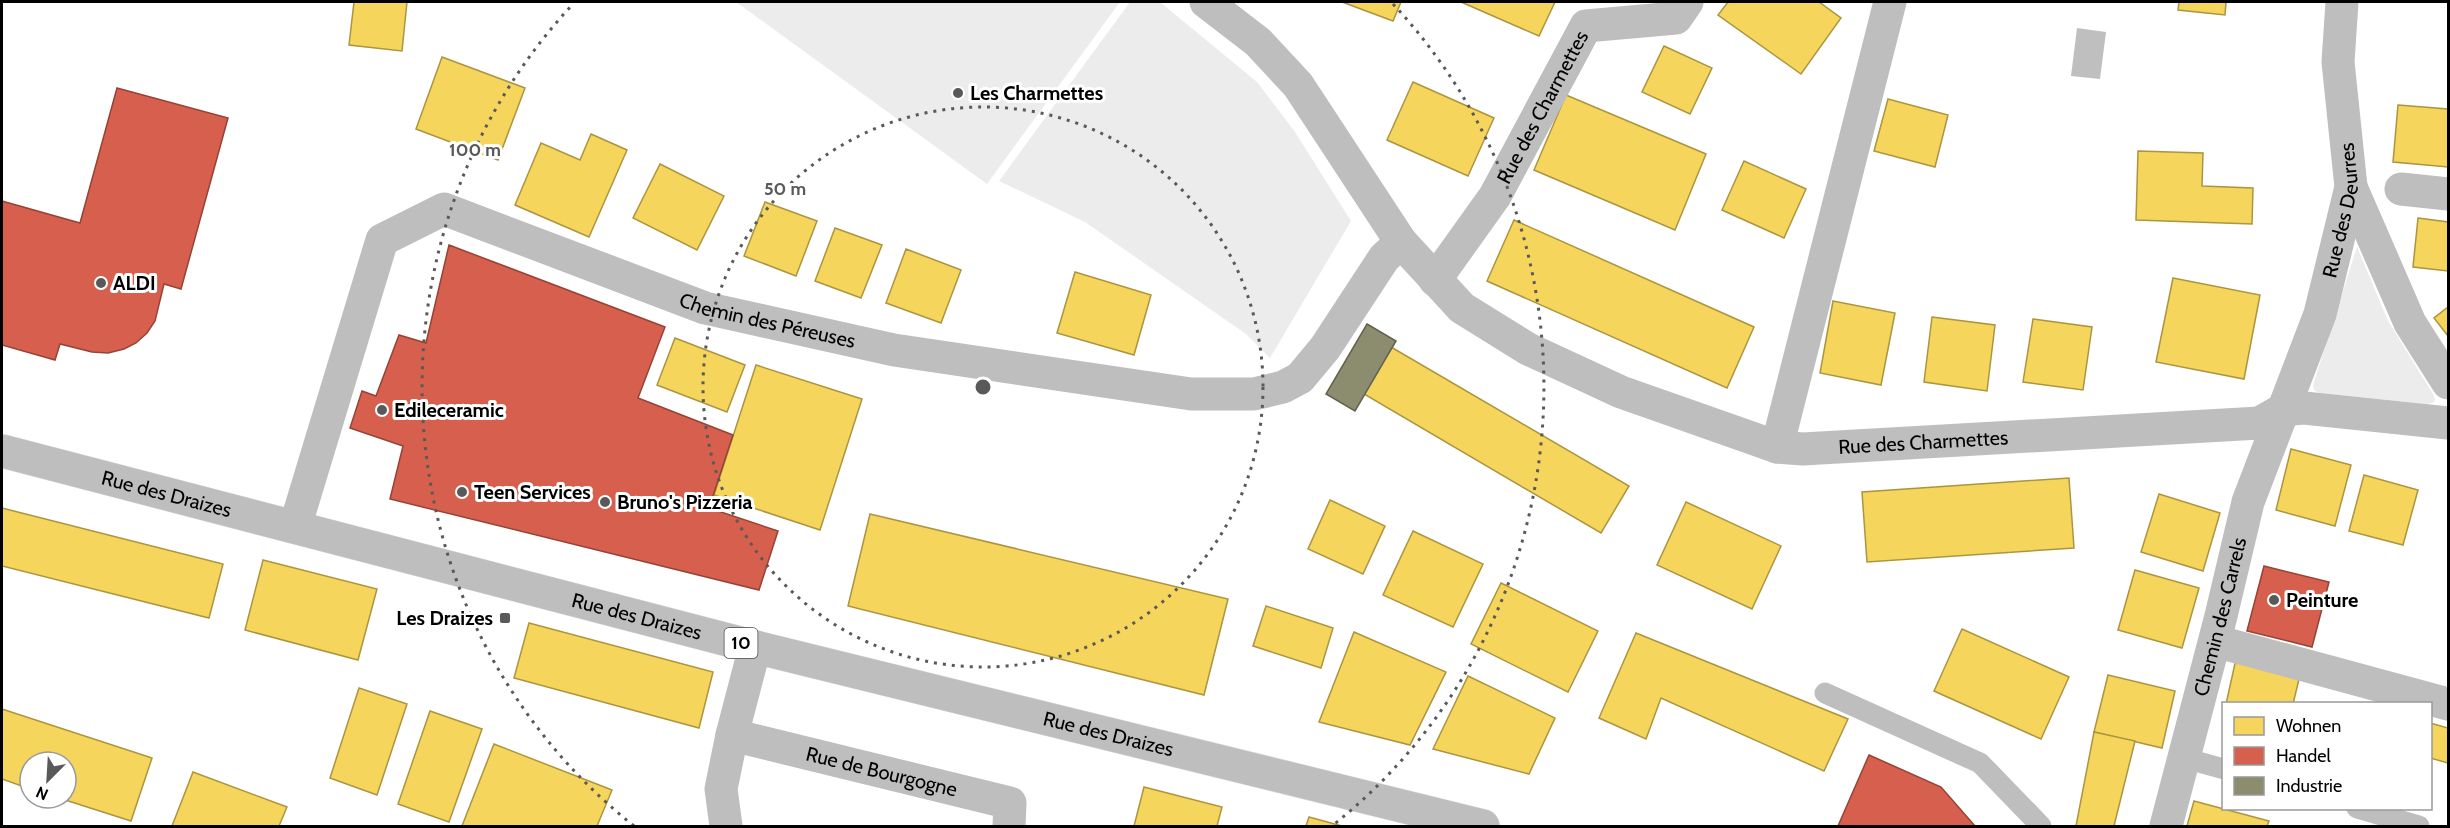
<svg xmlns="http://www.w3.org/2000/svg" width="2450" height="828" font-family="Cabin,sans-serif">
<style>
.green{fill:#ececec}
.water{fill:#bfbfbf}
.homes{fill:#f6d55c;stroke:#ac9540;stroke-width:1.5}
.shops{fill:#d6604d;stroke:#964336;stroke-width:1.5}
.industry{fill:#8c8c6e;stroke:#62624d;stroke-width:1.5}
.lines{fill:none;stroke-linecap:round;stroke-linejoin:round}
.primary-casing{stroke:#dbdbdb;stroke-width:34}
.service{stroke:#bebebe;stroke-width:21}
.minor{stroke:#bebebe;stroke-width:33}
.primary{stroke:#bebebe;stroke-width:33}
.ring{fill:none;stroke:#595959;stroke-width:3;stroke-dasharray:3 6}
.poi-dot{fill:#595959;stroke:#fff;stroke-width:2}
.labels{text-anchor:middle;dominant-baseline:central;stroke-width:6;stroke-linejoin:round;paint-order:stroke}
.shield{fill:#fff;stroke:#4c4c4c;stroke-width:1.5}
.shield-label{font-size:18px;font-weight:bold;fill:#000}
.poi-label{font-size:20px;font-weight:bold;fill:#000;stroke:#fff;text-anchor:start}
.street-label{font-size:20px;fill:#000;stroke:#fff}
.centre{fill:#595959;stroke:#fff;stroke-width:3}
.ring-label{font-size:18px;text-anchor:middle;font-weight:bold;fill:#595959;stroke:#fff;stroke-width:6;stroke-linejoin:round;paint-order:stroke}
</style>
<rect width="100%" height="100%" fill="#fff"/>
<!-- green -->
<g class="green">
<polygon points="736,2 1120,2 987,184"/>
<polygon points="1130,2 1160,2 1257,82 1295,132 1351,221 1270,358 1246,334 1085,222 999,181"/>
<polygon points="2357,247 2388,321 2433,394 2435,400 2433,403 2427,404 2319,393 2314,390 2313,385"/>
</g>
<!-- water -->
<polygon class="water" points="2077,28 2106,32 2100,79 2071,76"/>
<!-- homes -->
<g class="homes">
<polygon points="354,2 407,2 402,51 349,45"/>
<polygon points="1342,2 1401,2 1393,21"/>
<polygon points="1461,2 1555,2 1539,36"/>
<polygon points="1728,2 1819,2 1841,18 1801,74 1718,15"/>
<polygon points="2179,2 2226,2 2225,15 2178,10"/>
<polygon points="1664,46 1712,68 1690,114 1642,92"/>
<polygon points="442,57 525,88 498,160 416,129"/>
<polygon points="1413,82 1494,118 1468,176 1387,140"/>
<polygon points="1566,95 1706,154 1675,230 1534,170"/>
<polygon points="1888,99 1948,115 1935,167 1874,151"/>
<polygon points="2398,105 2448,109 2448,167 2393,162"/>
<polygon points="591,134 627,150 589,237 515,205 541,143 580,160"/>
<polygon points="2138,151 2203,153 2202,186 2253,188 2252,224 2136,220"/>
<polygon points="1744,161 1806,189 1784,238 1722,210"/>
<polygon points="660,164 724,196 697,250 633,218"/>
<polygon points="765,202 817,221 796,276 744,256"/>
<polygon points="2418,218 2448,222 2448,271 2413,267"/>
<polygon points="1514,220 1754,327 1727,388 1487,281"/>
<polygon points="835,228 882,245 861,298 815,281"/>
<polygon points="906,249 961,270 941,323 886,303"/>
<polygon points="1075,272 1151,295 1134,355 1057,333"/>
<polygon points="2173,278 2260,295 2244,379 2156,362"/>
<polygon points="1833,301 1895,313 1881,385 1820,373"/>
<polygon points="2448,307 2448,336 2434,318"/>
<polygon points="1932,317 1995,325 1987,391 1924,382"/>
<polygon points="2033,319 2092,327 2083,390 2023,382"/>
<polygon points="675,338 745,365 727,412 657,385"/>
<polygon points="1391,347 1629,486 1601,533 1364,394"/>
<polygon points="756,365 862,399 820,530 714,495"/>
<polygon points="2291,449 2351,465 2335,526 2276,510"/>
<polygon points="2364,475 2418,490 2403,545 2349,531"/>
<polygon points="2069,478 2074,548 1867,562 1862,492"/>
<polygon points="2159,494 2220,513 2203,571 2141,552"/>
<polygon points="1330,500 1385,526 1363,574 1308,549"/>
<polygon points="1686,502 1781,546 1752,609 1657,565"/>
<polygon points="2,508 223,564 209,618 2,566"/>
<polygon points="870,514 1228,599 1204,695 848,606"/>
<polygon points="1413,531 1483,564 1453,627 1383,595"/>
<polygon points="263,560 377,589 358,660 245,630"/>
<polygon points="2135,570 2199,588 2182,648 2118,630"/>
<polygon points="1501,583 1598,631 1568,692 1471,644"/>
<polygon points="1266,606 1333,628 1321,668 1253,646"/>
<polygon points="529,623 713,672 699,728 514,678"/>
<polygon points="1962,629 2069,677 2041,739 1934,691"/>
<polygon points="1354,632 1446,672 1410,745 1319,722"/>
<polygon points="1636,633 1848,719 1824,771 1661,698 1646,739 1599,718"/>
<polygon points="2236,659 2300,675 2293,704 2226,704"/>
<polygon points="2108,675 2175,691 2162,748 2094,732"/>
<polygon points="1468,676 1555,718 1529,774 1433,749"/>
<polygon points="359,688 407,704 377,795 330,778"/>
<polygon points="2,709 152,758 131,821 59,798 66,798 66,762 30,762 30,789 2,779"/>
<polygon points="430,711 482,729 449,822 398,804"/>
<polygon points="2430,723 2448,728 2448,763 2430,758"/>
<polygon points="2094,732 2135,741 2114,826 2076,826"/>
<polygon points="494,744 612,790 597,826 462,826"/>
<polygon points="193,772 287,807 279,826 172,826"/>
<polygon points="1144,787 1222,807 1217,826 1134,826"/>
<polygon points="2194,801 2269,821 2267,826 2187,826"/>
<polygon points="1309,817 1342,826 1306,826"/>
</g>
<!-- shops -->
<g class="shops">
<polygon points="117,88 228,118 181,289 164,284 155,321 147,333 136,343 124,349 108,353 92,352 60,344 55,360 2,345 2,201 80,223"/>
<polygon points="449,245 665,327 638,398 733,435 709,508 778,531 759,590 390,499 403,446 350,428 362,391 376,396 399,335 426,343"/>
<polygon points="2264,566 2329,582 2312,647 2247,631"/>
<polygon points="1869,755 1941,787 1975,826 1838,826"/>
</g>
<!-- industry -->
<polygon class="industry" points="1367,324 1396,341 1355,411 1326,394"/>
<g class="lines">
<!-- primary casing -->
<g class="primary-casing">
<g id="primary">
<path id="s6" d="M2,451L755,647L1483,826"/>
</g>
</g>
<!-- service -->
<g class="service">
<polyline points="1825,693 1980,763 2041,826"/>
<polyline points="2184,758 2224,769"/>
<polyline points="2357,808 2419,826"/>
</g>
<!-- minor -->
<g class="minor">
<path id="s1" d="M1206,2L1258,42L1298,85L1401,242L1462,308L1528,349L1621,392L1777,447L1803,449L2259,423L2282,410L2304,408L2448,423"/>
<polyline points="2351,187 2410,323 2448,383"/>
<polyline points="2401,189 2448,194"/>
<path id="s2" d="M1435,280L1495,196L1586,26L1676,18L1687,2"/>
<polyline points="1777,447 1890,2"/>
<path id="s3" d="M295,527L382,240L444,209L705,308L894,350L1191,394H1254L1283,387L1300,378L1325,348L1384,258L1401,242"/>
<polyline points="2215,641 2448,704"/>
<path id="s4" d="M732,735L1010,803L1009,826"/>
<polyline points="726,826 721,789 732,735 755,647"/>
<path id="s5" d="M2166,826L2221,616L2248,502L2320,314L2351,187L2338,62L2342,2"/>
</g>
<!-- primary -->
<use href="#primary" class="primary"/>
</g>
<!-- distance rings -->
<g class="ring">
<circle cx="983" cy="387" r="280"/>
<path d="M634 826A561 561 0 0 1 573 4M1393 4A561 561 0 0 1 1332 826"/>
</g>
<!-- markers -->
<g class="poi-dot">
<circle cx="958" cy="93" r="6"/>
<circle cx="101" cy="283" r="6"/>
<circle cx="382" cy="410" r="6"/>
<circle cx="462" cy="492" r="6"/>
<circle cx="605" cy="502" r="6"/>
<circle cx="2274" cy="600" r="6"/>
<rect x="499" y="612" width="12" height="12" rx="3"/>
</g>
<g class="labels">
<!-- shield labels -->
<rect class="shield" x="724.5" y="628" width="33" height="30" rx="4.5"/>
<g class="shield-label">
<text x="741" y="643">10</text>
</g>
<!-- poi labels -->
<g class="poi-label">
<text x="970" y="93">Les Charmettes</text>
<text x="113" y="283">ALDI</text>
<text x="394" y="410">Edileceramic</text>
<text x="474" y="492">Teen Services</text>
<text x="617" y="502">Bruno's Pizzeria</text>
<text x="2286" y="600">Peinture</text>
<text x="493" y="618" text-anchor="end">Les Draizes</text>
</g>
<!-- street labels -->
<g class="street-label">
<text stroke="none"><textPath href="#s2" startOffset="204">Rue des Charmettes</textPath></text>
<text stroke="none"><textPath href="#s5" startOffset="642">Rue des Deurres</textPath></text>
<text stroke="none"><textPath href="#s3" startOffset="712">Chemin des Péreuses</textPath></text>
<text stroke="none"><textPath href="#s1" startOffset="894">Rue des Charmettes</textPath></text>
<text stroke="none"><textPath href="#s6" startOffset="170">Rue des Draizes</textPath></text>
<text stroke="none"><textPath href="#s6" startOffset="656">Rue des Draizes</textPath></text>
<text stroke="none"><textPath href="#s5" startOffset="216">Chemin des Carrels</textPath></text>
<text stroke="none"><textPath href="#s6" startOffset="1142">Rue des Draizes</textPath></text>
<text stroke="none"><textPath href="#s4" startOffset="154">Rue de Bourgogne</textPath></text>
</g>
</g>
<circle cx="983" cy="387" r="9" class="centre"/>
<g class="ring-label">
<text x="475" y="156">100 m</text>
<text x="785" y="195">50 m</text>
</g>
<!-- border -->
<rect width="2450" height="828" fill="none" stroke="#000000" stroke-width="6"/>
<!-- legend -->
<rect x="2222" y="702" width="210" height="108" fill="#ffffff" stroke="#999999" stroke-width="1.5"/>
<rect x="2234" y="717" width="30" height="18" fill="#f6d55c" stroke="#999999" stroke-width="1.5"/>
<text x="2276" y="732" font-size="18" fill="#000000">Wohnen</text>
<rect x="2234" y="747" width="30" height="18" fill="#d6604d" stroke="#999999" stroke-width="1.5"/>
<text x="2276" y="762" font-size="18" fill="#000000">Handel</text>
<rect x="2234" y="777" width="30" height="18" fill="#8c8c6e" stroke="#999999" stroke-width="1.5"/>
<text x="2276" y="792" font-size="18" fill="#000000">Industrie</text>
<!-- north arrow -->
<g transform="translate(48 780) rotate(204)"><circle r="28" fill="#ffffff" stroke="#999999" stroke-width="1.5"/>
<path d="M0-4.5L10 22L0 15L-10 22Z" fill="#595959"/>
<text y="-9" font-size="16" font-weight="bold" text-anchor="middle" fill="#000000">N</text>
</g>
</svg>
